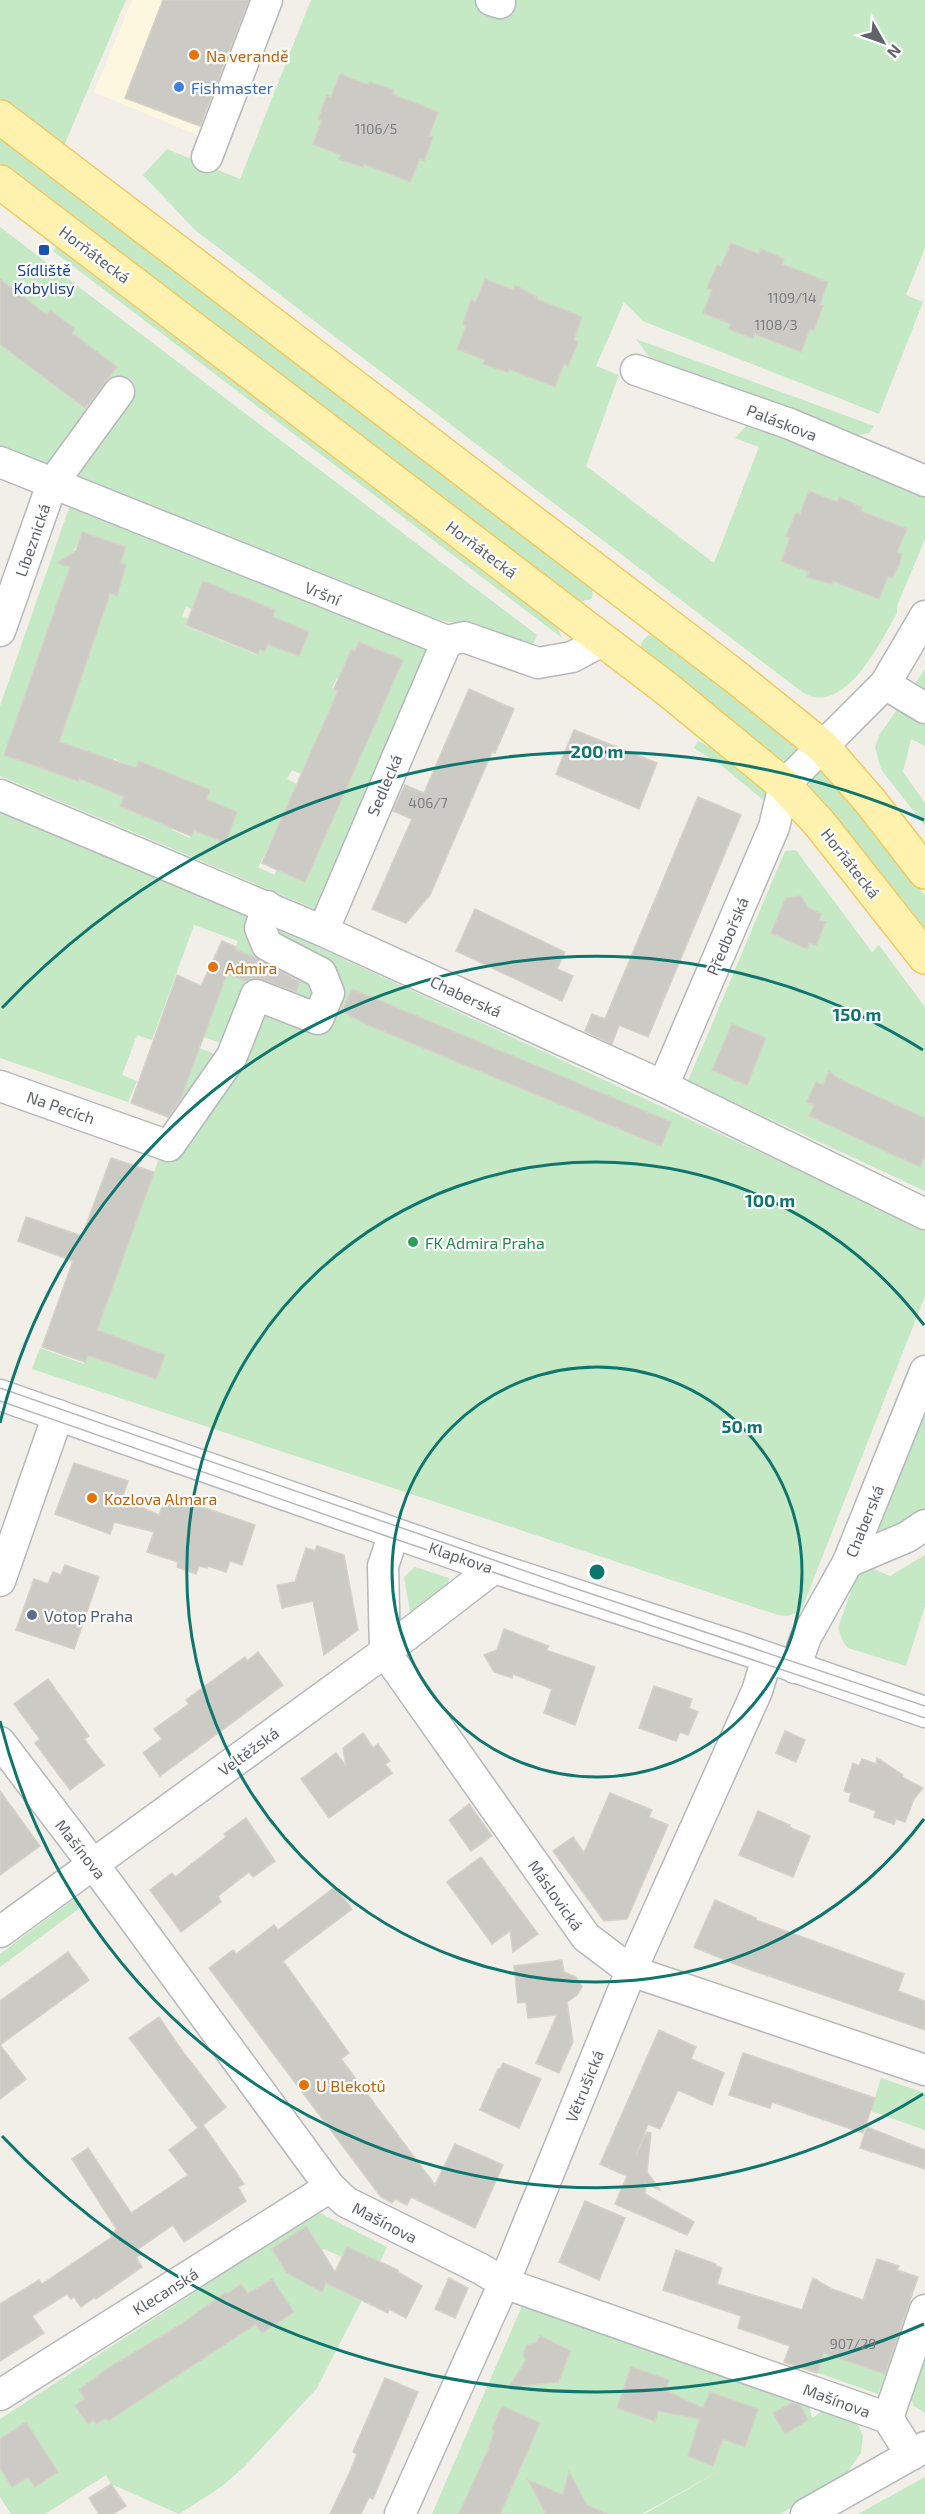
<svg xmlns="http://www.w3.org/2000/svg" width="925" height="2514" font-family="'Exo 2',sans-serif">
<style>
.commercial{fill:#fef7e0}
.green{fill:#c5e8c5;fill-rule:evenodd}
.building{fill:#cccac5;stroke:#d6d1c6;stroke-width:1.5}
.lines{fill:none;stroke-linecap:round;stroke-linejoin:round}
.minor-casing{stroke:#b5b8bc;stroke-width:33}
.major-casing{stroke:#f2c960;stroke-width:36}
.minor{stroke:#fff;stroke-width:30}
.major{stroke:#fff2af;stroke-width:33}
.tram{stroke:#b6b7b8;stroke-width:1.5}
.ring{fill:none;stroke:#0f766e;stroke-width:3}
.food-dot{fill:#e8710a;stroke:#fff;stroke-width:2}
.shop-dot{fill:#3f7fe0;stroke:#fff;stroke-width:2}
.transit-dot{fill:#1a4fb4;stroke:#fff;stroke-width:2}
.leisure-dot{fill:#2e9e5b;stroke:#fff;stroke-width:2}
.service-dot{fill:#5c6f8a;stroke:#fff;stroke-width:2}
.labels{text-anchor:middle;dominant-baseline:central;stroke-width:4.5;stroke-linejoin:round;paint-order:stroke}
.number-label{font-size:14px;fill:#7a7d7f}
.food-label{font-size:16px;fill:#c56008;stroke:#fff;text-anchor:start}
.shop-label{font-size:16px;fill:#366cbe;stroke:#fff;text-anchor:start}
.street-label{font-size:16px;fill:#5f6368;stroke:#fff}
.transit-label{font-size:16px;fill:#164399;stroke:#fff}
.leisure-label{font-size:16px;fill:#27864d;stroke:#fff;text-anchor:start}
.service-label{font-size:16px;fill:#4e5e75;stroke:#fff;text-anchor:start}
.centre{fill:#0f766e;stroke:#fff;stroke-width:3}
.ring-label{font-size:18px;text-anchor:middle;font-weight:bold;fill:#0f766e;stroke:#fff;stroke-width:4.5;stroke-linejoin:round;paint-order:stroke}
</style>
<rect width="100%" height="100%" fill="#f1efe8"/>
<!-- commercial -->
<polygon class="commercial" points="132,0 276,0 219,144 94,92"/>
<!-- green -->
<g class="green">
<polygon points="0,0 126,0 63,148 0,98"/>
<path d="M311,0H925V248L906,295L923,302L879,414L643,321L624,302L596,366L619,375L586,466L714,563L759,447L735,438L747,425L767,427L925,489V539L897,606V613C881,641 844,719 802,692L195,230L143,175L167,149L240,179ZM341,74L368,85L371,81L370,85L391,94L394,90L392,94L438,113L429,136L433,138L424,161L420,159L410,182L364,164L362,169L363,164L342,155L339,160L341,155L313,144L322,121L318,118L322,120L326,96L331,97ZM731,244L759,254L761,250L784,259L782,264L828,282L820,305L823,307L815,330L810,329L801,352L755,334L730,329L731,324L704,314L712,290L707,288L717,265L721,266ZM485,279L513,290L515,285L536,299L538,294L537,299L582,317L574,340L578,343L568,366L564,364L555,387L509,369L506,374L508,369L484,364L485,360L466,326L462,323L467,324L471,300L476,302ZM809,491L837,502L839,497L862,507L861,511L907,529L897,552L893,577L888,576L878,599L833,581L830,585L832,581L782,561L790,538L786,536L799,515L795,513L800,514Z"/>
<polygon points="0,136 591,586 593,594 591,599 579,602 570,597 359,434 0,163"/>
<polygon points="0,227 537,635 532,646 474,626 444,621 363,596 0,449 0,344 85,408 116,368 72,333 75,329 50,311 47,315 0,279"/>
<polygon points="56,247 558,628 562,638 53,251"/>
<polygon points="636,339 874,426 869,433 847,437 650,358"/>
<path d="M70,505L429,650L315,909L0,776V706ZM83,532L126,547L120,563L126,565L123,577L114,582L121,585L117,596L110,593L58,742L88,752L78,780L4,755L71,565L69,561ZM203,581L275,610L264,639L270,641L266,651L260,649L257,655L185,626L188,619L182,616L186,607L192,609ZM360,642L402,660L274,875L258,867L278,829L297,784L287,779L292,770L301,774L338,691L332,688L337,678L343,680L342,671L351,650L355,651ZM114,759L136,768L140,761L210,791L190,838L172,830L173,827L126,808L121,805L124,797L103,788ZM223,806L236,811L225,843L211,837Z"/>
<path d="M649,635L658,637L801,746L791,763L777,759L643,655C639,645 641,641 649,635Z"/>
<polygon points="925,669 925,746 911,739 903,772 925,803 925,826 881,769 875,747 880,734"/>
<polygon points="698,741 723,754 770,795 772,807 722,766 694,748"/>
<polygon points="818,770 829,773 925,896 925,935 811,790 808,779"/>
<polygon points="0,811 130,864 329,952 925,1229 925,1296 801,1611 787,1616 778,1615 32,1369 40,1348 84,1364 88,1355 156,1379 164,1355 97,1330 199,1048 223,1057 227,1045 203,1037 227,974 294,998 303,975 235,950 238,941 194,925 152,1040 137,1035 122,1075 137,1081 128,1102 0,1058"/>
<polygon points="796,850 872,952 879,945 925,1007 925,1191 688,1081 785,851"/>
<polygon points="925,1409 925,1515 891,1539 873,1534"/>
<polygon points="925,1555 925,1606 906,1666 848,1648 843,1642 838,1628 857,1574 869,1567 890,1576"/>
<polygon points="415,1567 449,1578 447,1591 411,1617 404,1577"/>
<polygon points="75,1898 81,1907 0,1967 0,1954"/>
<polygon points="881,2078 925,2093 925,2130 871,2111"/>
<polygon points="318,2212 387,2247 380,2262 347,2247 342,2257 324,2249 310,2262 301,2281 322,2291 328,2280 362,2300 317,2388 244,2467 221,2487 179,2514 111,2484 106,2475 45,2514 11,2514 0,2497 0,2419"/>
<polygon points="522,2306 809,2405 812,2418 825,2409 855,2418 863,2436 861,2453 846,2474 835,2483 780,2514 645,2514 726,2467 642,2514 432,2514"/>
<polygon points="827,2340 862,2350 858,2365 886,2373 878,2394 815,2372"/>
<polygon points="925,2356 925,2413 914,2406 911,2398"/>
<polygon points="925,2477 925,2514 858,2514"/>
</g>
<!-- building -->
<g class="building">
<polygon points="163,0 249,0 200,126 125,98"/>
<polygon points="340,74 368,85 370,82 394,90 392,94 438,112 429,136 433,137 424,161 420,159 410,182 364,164 363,167 339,159 341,155 313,144 322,121 318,119 327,95 331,97"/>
<polygon points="731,243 759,254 761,249 784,259 782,264 828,282 820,305 823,306 814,331 810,329 801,352 755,334 753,339 729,329 731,324 703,313 712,290 707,288 717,265 721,266"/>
<polygon points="0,279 47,315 50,310 75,329 72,333 117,367 85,408 0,344"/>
<polygon points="485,279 513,290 515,285 537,297 537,299 582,317 574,340 578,342 568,366 564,364 555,387 509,369 508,372 483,364 485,360 457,349 466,326 463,324 471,300 476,302"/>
<polygon points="809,491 837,502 839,497 862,507 861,511 907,529 897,552 902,554 899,565 892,578 888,576 879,599 833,581 832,584 807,577 809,572 781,561 790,538 786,536 796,513 800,514"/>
<polygon points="82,532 126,547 120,563 126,565 117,596 110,593 59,742 136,768 139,761 210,790 206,799 237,812 225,843 194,830 191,836 120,806 124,797 79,778 78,781 4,755 70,567 57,563 76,551"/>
<polygon points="203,581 275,610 273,617 309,632 299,656 268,644 265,652 260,649 258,654 186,625"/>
<polygon points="359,642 403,660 305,882 262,863 338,691 334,689 351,650 355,651"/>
<polygon points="469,689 514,709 495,753 492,752 430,895 406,923 372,909 412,819 393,811 405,785 424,793"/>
<polygon points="574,730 657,763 639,809 556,774"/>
<polygon points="698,797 741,815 648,1037 619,1025 612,1044 585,1031 592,1014 605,1019"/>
<polygon points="801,896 808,908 821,914 819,920 826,922 816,945 809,943 807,949 771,933 786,898"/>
<polygon points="475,909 565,952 557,969 573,976 562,1001 456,951"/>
<polygon points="222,941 236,947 235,950 257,958 300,982 296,992 262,979 254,978 246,981 227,974 180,1100 168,1117 131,1103 177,975 201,986"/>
<polygon points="352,989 671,1122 661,1146 368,1025 342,1011"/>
<polygon points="732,1024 766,1038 747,1085 712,1070"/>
<polygon points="829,1071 839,1079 925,1118 925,1155 920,1167 809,1116 814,1105 807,1102 816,1082 823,1085"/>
<polygon points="111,1158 154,1172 97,1330 165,1355 156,1379 88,1355 85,1362 42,1347 73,1261 18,1241 26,1217 82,1236"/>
<polygon points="74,1463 128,1481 122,1499 159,1515 167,1495 255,1525 242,1565 230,1561 226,1572 208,1566 207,1568 199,1566 196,1574 177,1567 178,1562 147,1552 154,1532 114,1522 110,1534 55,1514"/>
<polygon points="317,1546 344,1555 358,1630 324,1655 313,1601 282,1608 277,1585 295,1582 306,1548 315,1551"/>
<polygon points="65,1565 99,1577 74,1649 16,1630 34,1579 48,1584 53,1572 61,1575"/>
<polygon points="504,1629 549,1646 546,1650 595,1667 575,1725 544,1713 552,1689 513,1674 512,1678 494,1672 484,1655 497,1650"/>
<polygon points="258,1652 283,1685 160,1776 143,1753 162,1739 154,1729 189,1704 186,1700 245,1657 247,1661"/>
<polygon points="48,1679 89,1736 84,1739 104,1765 70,1790 35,1743 40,1739 14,1704"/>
<polygon points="654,1686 692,1699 689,1708 698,1712 688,1735 680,1732 676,1741 639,1728"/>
<polygon points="785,1731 805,1740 796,1762 776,1753"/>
<polygon points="363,1733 373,1748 378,1744 390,1761 385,1764 392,1773 329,1818 301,1779 336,1753 346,1766 343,1748"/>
<polygon points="877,1758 903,1775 902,1777 923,1788 914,1799 905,1822 896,1819 894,1824 874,1817 876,1811 849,1801 851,1793 844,1791 853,1763 859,1766 862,1759 876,1764"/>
<polygon points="0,1791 40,1846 0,1875"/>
<polygon points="610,1793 652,1810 649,1817 668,1825 627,1919 604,1921 553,1851 573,1837 584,1853"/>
<polygon points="469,1804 492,1836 471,1851 449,1820"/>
<polygon points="758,1811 790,1825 789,1827 810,1836 793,1877 739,1855"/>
<polygon points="246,1818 275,1861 253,1877 249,1872 218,1896 221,1902 181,1932 150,1890 172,1873 175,1877 226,1837 224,1834"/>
<polygon points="481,1857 538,1934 513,1952 510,1931 492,1944 447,1882"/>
<polygon points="335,1887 352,1909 283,1961 349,2053 341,2059 435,2185 455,2144 503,2165 475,2228 411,2197 407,2205 395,2199 392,2203 381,2197 209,1968 233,1950 236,1954 274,1925 278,1930"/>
<polygon points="715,1900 756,1918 756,1920 904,1974 898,1991 925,2001 925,2030 737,1965 694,1947"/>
<polygon points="68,1952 89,1980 0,2045 26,2079 0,2099 0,2001"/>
<polygon points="562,1960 564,1972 576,1977 582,1987 577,1995 567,2002 573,2042 559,2073 536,2063 557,2015 528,2018 526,2002 518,2003 514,1966"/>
<polygon points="159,2017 183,2052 226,2107 203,2125 244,2184 238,2187 246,2201 184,2242 173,2225 137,2250 140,2255 136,2257 142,2267 96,2299 95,2297 81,2307 74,2297 71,2299 67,2294 32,2316 44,2333 0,2361 0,2304 39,2280 42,2284 112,2237 110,2234 117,2230 72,2159 88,2148 131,2213 188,2175 169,2150 198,2128 129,2038"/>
<polygon points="659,2030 696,2047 691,2059 724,2073 712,2105 678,2090 660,2129 648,2124 636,2155 647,2132 651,2133 647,2172 660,2190 646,2184 645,2194 694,2222 687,2235 615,2204 627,2176 600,2164"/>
<polygon points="743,2053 875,2098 863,2133 772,2102 770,2108 729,2095"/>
<polygon points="503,2063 541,2079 519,2128 480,2110 498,2069 500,2069"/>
<polygon points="867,2127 925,2150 925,2169 860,2148"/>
<polygon points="585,2201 625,2218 599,2280 559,2262"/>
<polygon points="306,2226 335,2272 347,2247 398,2270 398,2272 422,2286 406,2318 389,2309 388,2313 326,2283 322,2292 287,2273 272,2249"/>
<polygon points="676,2250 716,2264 716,2266 722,2268 717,2284 802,2310 813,2278 832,2289 863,2300 877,2259 899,2266 897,2270 918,2277 885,2374 824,2353 817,2373 784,2362 790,2346 738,2328 741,2316 663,2290"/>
<polygon points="449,2278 468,2288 455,2318 435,2309"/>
<polygon points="272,2279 294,2312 262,2333 256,2324 108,2421 106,2418 96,2424 93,2420 88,2424 75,2406 85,2399 79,2390 108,2368 180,2325 226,2292 227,2294 241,2284 248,2294"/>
<polygon points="540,2336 571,2351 558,2382 509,2387 526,2360 523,2354 527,2345 537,2342"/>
<polygon points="631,2367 669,2380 665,2390 703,2408 710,2392 758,2409 745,2447 723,2439 713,2466 688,2456 700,2419 658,2411 655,2421 617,2408"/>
<polygon points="385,2378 418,2392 373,2499 369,2497 361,2514 330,2514 349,2474 357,2454 353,2452"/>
<polygon points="792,2403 800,2405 808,2420 785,2434 773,2413"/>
<polygon points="502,2406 540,2423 500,2514 459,2514 488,2450 494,2432 492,2428"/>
<polygon points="26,2422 58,2472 35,2487 28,2477 12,2487 0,2468 0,2439"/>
<polygon points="569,2472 587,2505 607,2514 546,2514 528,2480 563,2495"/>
<polygon points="111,2484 126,2506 113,2514 99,2514 89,2498"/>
</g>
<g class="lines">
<!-- minor casing -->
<g class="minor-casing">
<g id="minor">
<polyline points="491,0 500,3"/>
<polyline points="207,157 267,0"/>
<polyline points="636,370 790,424 925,481"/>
<polyline points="0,462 447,641 464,637 538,663 572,657 602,641"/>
<polyline points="0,631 52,484 119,392"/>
<polyline points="885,684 925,708"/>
<polyline points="0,795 323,931 663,1086 925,1214"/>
<polyline points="323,931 447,641"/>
<polyline points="0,1086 169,1146 232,1056 256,995 318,1019 329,993 321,973 267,945 260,928 267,906"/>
<polyline points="663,1086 774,827 784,785 885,684 925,616"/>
<polyline points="0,1395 494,1568 740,1648 925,1712"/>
<polyline points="394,1533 383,1566 385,1652 586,1937 631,1971 925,2070"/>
<polyline points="848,1562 907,1537 925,1525"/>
<polyline points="0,1581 58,1415"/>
<polyline points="795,1668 806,1637 848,1562 925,1371"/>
<polyline points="0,1742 111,1888 330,2187 346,2202 481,2269 504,2283 888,2418 911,2455"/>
<polyline points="0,1932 385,1652 494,1568"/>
<polyline points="0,2395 330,2187"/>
<polyline points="888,2418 925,2310"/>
<polyline points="400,2514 504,2283 631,1971 757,1691 767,1658"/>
<polyline points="806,2514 925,2447"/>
</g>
</g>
<!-- major casing -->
<g class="major-casing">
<g id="major">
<polyline points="0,117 732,674 823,747 870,801 925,872"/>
<polyline points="0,182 667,689 784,785 820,824 925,957"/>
</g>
</g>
<!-- minor -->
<use href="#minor" class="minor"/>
<!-- major -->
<use href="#major" class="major"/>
<!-- tram -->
<g class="tram">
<polyline points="0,1388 577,1589 925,1706"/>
<polyline points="0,1401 392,1538 925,1718"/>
</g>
</g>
<!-- distance rings -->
<g class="ring">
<circle cx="597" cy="1572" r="205"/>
<path d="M924 1819A410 410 0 1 1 924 1325"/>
<path d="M923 2094A615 615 0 0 1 0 1721M0 1423A615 615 0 0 1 923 1050"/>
<path d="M924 2324A820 820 0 0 1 2 2136M2 1008A820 820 0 0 1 924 820"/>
</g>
<!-- markers -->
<g class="food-dot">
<circle cx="194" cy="55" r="6"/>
<circle cx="213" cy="967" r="6"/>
<circle cx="92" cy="1498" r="6"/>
<circle cx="304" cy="2085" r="6"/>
</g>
<circle class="shop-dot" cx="179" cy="87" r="6"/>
<rect class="transit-dot" x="38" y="244" width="12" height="12" rx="3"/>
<circle class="leisure-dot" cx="413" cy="1242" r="6"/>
<circle class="service-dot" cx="32" cy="1615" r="6"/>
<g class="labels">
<!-- number labels -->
<g class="number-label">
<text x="376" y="128">1106/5</text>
<text x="792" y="297">1109/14</text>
<text x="776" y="324">1108/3</text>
<text x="428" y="802">406/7</text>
<text x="853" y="2343">907/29</text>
</g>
<!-- food labels -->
<g class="food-label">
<text x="206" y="55">Na verandě</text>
<text x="225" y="967">Admira</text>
<text x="104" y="1498">Kozlova Almara</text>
<text x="316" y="2085">U Blekotů</text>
</g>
<!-- shop labels -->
<g class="shop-label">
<text x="191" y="87">Fishmaster</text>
</g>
<!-- street labels -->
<g class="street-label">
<text transform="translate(95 254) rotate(37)">Horňátecká</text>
<text transform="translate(782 422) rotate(21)">Paláskova</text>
<text transform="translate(32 540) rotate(-71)">Líbeznická</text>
<text transform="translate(482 549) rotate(37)">Horňátecká</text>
<text transform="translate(323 593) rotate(22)">Vršní</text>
<text transform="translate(384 785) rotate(-67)">Sedlecká</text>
<text transform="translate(851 863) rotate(52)">Horňátecká</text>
<text transform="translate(727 936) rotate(-67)">Předbořská</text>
<text transform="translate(466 996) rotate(25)">Chaberská</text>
<text transform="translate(61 1107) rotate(19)">Na Pecích</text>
<text transform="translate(864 1521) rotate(-68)">Chaberská</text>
<text transform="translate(461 1557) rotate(19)">Klapkova</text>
<text transform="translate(248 1751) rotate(-36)">Veltěžská</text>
<text transform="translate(81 1849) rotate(52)">Mašínova</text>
<text transform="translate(556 1895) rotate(55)">Máslovická</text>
<text transform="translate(584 2086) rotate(-68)">Větrušická</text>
<text transform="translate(385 2222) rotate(27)">Mašínova</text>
<text transform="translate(165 2291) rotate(-32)">Klecanská</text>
<text transform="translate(837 2400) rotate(20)">Mašínova</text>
</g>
<!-- transit labels -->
<g class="transit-label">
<text x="44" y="269">Sídliště<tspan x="44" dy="18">Kobylisy</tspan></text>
</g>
<!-- leisure labels -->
<g class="leisure-label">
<text x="425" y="1242">FK Admira Praha</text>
</g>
<!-- service labels -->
<g class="service-label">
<text x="44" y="1615">Votop Praha</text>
</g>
</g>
<circle cx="597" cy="1572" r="9" class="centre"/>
<g class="ring-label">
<text x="597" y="758">200 m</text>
<text x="857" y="1021">150 m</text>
<text x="770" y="1207">100 m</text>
<text x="742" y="1433">50 m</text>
</g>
<!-- north arrow -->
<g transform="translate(883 42) rotate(130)" stroke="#ffffff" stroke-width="4.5" paint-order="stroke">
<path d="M0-4.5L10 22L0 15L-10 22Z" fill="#5f6368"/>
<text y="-9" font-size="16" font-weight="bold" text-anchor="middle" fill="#5f6368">N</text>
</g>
</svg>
